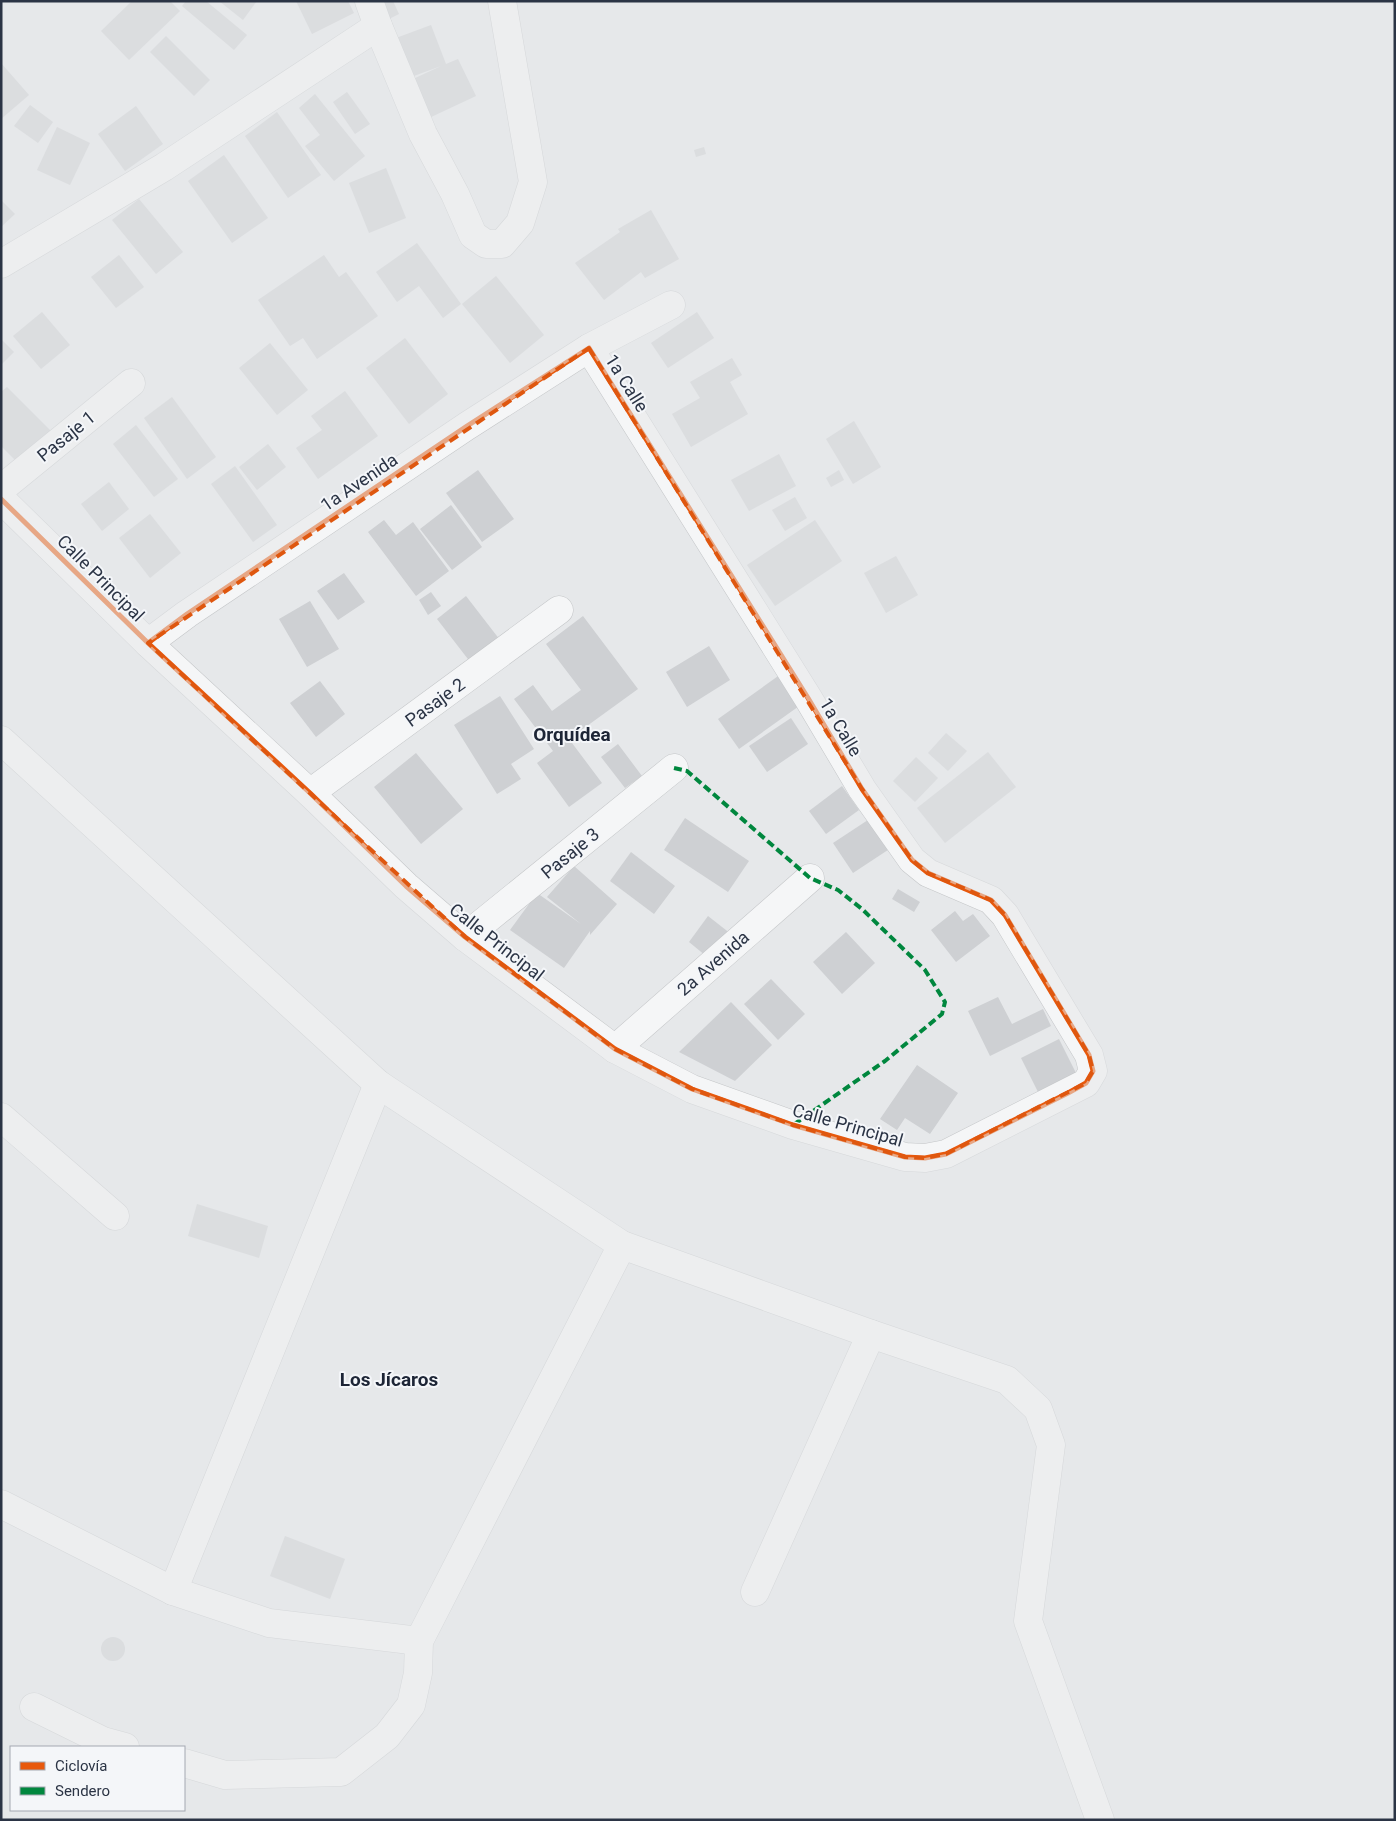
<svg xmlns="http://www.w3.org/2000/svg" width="1396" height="1821" font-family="Roboto,sans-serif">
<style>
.building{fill:#ced0d3}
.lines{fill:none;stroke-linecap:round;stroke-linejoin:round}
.minor-casing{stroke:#c4c6c8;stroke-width:29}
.minor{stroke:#f5f6f7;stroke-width:28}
.quiet{stroke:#00873e;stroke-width:4;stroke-dasharray:8 4;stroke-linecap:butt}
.cycleway-casing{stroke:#f4f6f9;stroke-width:8}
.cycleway{stroke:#e8590c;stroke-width:5}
.marked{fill:none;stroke:#df570f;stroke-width:4;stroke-dasharray:10 6;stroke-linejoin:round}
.labels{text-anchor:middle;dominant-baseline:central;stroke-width:4;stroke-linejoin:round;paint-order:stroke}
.street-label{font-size:18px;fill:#2b3445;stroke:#f4f6f9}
.neighbourhood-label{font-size:19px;font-weight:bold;fill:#1d2536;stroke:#f4f6f9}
</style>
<rect width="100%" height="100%" fill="#e6e8ea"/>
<!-- building -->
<g class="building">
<polygon points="132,1 170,1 180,11 129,60 101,31"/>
<polygon points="186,1 206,1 247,35 234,50 182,6"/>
<polygon points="219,1 257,1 243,20"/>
<polygon points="296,1 348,1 354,13 312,34"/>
<polygon points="368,1 393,1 399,14 373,27"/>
<polygon points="431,25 446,64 458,59 476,96 429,118 411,80 441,66 403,80 388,41"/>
<polygon points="166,36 210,80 194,96 150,52"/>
<polygon points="1,63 29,95 1,119"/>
<polygon points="347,92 370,124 355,134 333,102"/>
<polygon points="315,94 365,156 334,181 305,146 320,135 299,108"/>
<polygon points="30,105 53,122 38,143 14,126"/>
<polygon points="136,106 163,144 125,171 98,134"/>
<polygon points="277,112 321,175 288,198 245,136"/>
<polygon points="57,127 90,143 70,185 37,170"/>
<polygon points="704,147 706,154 696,157 694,150"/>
<polygon points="224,155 268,218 232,243 188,181"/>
<polygon points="386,168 406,218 369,233 349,183"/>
<polygon points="139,199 183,252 156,274 112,220"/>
<polygon points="1,200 15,214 1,227"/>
<polygon points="651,210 679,259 645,278 641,272 604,300 575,263 620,232 618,229"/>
<polygon points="417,243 461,304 443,318 419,286 397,302 376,272"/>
<polygon points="119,255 144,287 116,308 91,277"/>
<polygon points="324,255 339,277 346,272 378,316 317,359 303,338 290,346 258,300"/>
<polygon points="496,276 544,335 510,363 462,304"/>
<polygon points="42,312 70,345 41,369 13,336"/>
<polygon points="697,312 714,338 668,368 651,343"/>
<polygon points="405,338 448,394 409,424 366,368"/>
<polygon points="1,339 14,352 1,365"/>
<polygon points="270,343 308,390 277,415 239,368"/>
<polygon points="732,358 742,375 730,382 748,414 691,447 672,414 700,398 690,382"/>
<polygon points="7,387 61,441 28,473 1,446 1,392"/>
<polygon points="345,391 378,436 318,479 296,448 322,430 311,416"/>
<polygon points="172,397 216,457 187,479 144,418"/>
<polygon points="854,421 881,467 853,484 826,439"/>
<polygon points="136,425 178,479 154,497 113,444"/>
<polygon points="268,444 286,467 257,490 239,467"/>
<polygon points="779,454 796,486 749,511 731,480"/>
<polygon points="235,466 277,525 253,542 211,484"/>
<polygon points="478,470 514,519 482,542 446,493"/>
<polygon points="839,470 844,480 831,487 826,478"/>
<polygon points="109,482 129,509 102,531 81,504"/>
<polygon points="795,497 807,518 785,531 772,510"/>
<polygon points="451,505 482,547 452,570 420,529"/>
<polygon points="150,514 181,553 150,578 119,538"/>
<polygon points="384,520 396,535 413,522 449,571 416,596 368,532"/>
<polygon points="815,520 842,561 775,606 747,565"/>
<polygon points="896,556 918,595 886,613 864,573"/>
<polygon points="344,573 365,602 338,620 317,591"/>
<polygon points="431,592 441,606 428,615 419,600"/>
<polygon points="466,596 500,640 471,663 437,619"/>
<polygon points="310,601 339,649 307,667 279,619"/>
<polygon points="583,616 638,689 569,739 602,783 569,807 537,763 553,751 514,699 533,685 552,711 581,690 546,644"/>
<polygon points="709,646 730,680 687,707 666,672"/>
<polygon points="781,674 802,704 739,749 718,719"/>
<polygon points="320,681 345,714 316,737 290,703"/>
<polygon points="500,696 534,749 511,764 521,779 497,794 454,725"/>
<polygon points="791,718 808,744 767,772 749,746"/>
<polygon points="946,733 967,751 948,771 928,753"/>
<polygon points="618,744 642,776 625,788 601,757"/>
<polygon points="988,752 1016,787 945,843 917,808"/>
<polygon points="416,753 463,809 421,844 374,787"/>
<polygon points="916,757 938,778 915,802 893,781"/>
<polygon points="842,786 859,810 826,834 809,811"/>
<polygon points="874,816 894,846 853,873 833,843"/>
<polygon points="685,818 749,861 728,892 664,850"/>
<polygon points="631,852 675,886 654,914 610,881"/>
<polygon points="574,866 617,904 590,935 590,931 564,968 510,930 537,893 581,924 547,897"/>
<polygon points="898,889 920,902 914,912 892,899"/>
<polygon points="955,911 963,921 973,914 990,936 956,962 931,930"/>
<polygon points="708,916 731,934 711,960 689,942"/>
<polygon points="846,932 875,963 842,994 813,962"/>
<polygon points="771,979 805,1014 778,1040 744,1004"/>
<polygon points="998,997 1012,1024 1043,1009 1051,1026 990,1056 968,1011"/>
<polygon points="731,1002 772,1045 735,1081 679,1052"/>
<polygon points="1059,1039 1080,1081 1042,1100 1021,1058"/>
<polygon points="917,1065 958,1093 930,1134 905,1118 897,1130 880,1119"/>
<polygon points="197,1204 268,1226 259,1258 188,1236"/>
<polygon points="285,1536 345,1559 330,1599 270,1576"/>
<circle cx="113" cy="1649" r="12"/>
</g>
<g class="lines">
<!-- minor casing -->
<g class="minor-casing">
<g id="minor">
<polyline points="378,26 423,134 455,194 473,235 486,244 502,244 520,223 533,182 502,1"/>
<polyline points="1,264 164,167 378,26 369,1"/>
<polyline points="1,489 131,383"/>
<polyline points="1,499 148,643 310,793 406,886 465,937 615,1049 692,1089 793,1125 905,1157 925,1158 946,1154 1086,1083 1093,1071 1089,1055 1005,915 991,900 928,873 912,860 862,789 808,698 589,348"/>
<polyline points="148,643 187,614 467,426 589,348 671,305"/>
<polyline points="1,740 378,1084 622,1245 871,1334 1007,1380 1038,1409 1051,1445 1028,1621 1100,1820"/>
<polyline points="310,793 559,610"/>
<polyline points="465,937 674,768"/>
<polyline points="615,1049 810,878"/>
<polyline points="1,1117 115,1216"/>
<polyline points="1,1504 173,1591 269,1623 419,1641"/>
<polyline points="173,1591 378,1084"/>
<polyline points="755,1592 871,1334"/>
<polyline points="34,1707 103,1741 125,1747"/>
<polyline points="184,1763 225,1775 341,1772 387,1736 411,1705 418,1673 419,1641 622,1245"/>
</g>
</g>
<!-- minor -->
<use href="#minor" class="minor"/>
<!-- quiet -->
<polyline class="quiet" points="674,768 687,771 810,878 838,890 862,909 925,970 945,1002 942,1014 885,1061 793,1125"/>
<!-- cycleway casing -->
<g class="cycleway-casing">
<polyline id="cycleway" points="1,499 148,643 310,793 406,886 465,937 615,1049 692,1089 793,1125 905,1157 925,1158 946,1154 1068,1093 1086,1083 1093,1071 1089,1055 1005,915 991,900 928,873 912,860 862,789 808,698 589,348 467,426 187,614 148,643"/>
</g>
<!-- cycleway -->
<use href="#cycleway" class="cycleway"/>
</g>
<!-- marked area -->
<path d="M0 0H1396V1821H0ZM589,348L862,789L912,860L928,873L991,900L1005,915L1089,1055L1093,1071L1086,1083L946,1154L925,1158L905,1157L793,1125L692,1089L615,1049L465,937L148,643Z" fill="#e6e8ea" fill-opacity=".55" fill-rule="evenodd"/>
<path class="marked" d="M589,348L862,789L912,860L928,873L991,900L1005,915L1089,1055L1093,1071L1086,1083L946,1154L925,1158L905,1157L793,1125L692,1089L615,1049L465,937L148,643Z"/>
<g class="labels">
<!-- street labels -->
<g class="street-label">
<text transform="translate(627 383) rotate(58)">1a Calle</text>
<text transform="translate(66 436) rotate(-39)">Pasaje 1</text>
<text transform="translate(359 482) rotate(-34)">1a Avenida</text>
<text transform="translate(101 578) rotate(45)">Calle Principal</text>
<text transform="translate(435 702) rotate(-36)">Pasaje 2</text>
<text transform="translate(841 727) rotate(59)">1a Calle</text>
<text transform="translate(570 853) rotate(-39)">Pasaje 3</text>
<text transform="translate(497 942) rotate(38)">Calle Principal</text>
<text transform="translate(713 963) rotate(-41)">2a Avenida</text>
<text transform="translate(848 1125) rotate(16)">Calle Principal</text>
</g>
<!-- neighbourhood labels -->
<g class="neighbourhood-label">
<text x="572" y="734">Orquídea</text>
<text x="389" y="1379">Los Jícaros</text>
</g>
</g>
<!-- border -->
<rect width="1396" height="1821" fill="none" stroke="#2b3445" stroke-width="5"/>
<!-- legend -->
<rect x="10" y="1746" width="175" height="65" fill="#f4f6f9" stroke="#a4a8b1"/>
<rect x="20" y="1762" width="25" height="8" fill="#e8590c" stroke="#a4a8b1"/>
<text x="55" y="1771" font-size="15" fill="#2b3445">Ciclovía</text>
<rect x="20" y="1787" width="25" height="8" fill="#00873e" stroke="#a4a8b1"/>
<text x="55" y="1796" font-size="15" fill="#2b3445">Sendero</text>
</svg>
